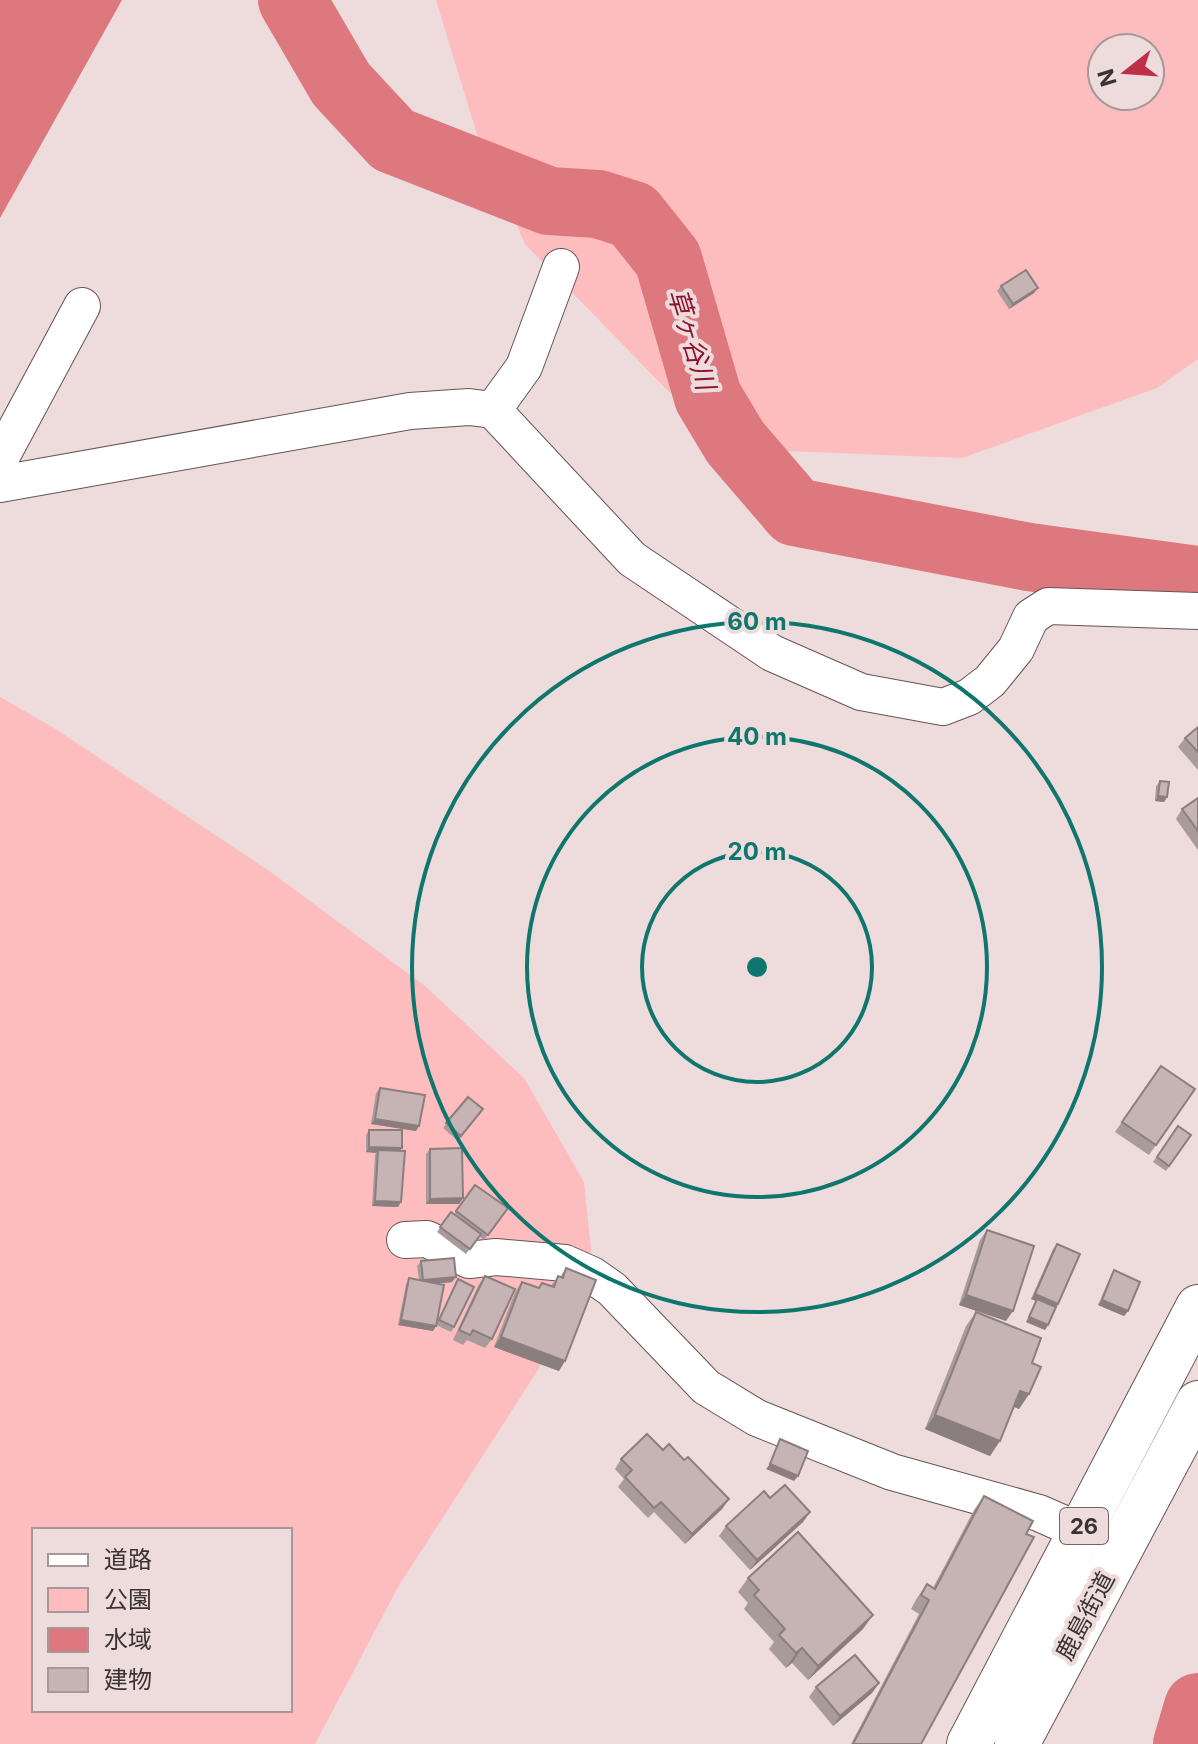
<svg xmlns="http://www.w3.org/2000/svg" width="1198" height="1744" font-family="Inter,'Noto Sans JP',sans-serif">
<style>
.green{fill:#fdbcbe;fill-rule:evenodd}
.water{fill:#de787f}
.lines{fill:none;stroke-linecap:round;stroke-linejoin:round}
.river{stroke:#de787f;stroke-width:68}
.street-casing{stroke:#645555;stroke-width:38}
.primary-casing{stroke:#645555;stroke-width:46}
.street{stroke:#fff;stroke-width:36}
.primary{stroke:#fff;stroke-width:44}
.wall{fill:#aa9b9b}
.shaded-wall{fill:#8b7e7e}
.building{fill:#c6b4b4;stroke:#8b7e7e;stroke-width:2}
.ring{fill:none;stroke:#0f766e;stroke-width:4}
.labels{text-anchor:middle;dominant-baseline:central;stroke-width:8;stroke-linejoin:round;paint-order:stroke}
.shield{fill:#eedbdb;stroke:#706565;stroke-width:2}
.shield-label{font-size:22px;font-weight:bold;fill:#3a3333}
.street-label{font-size:24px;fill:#3a3333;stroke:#eedbdb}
.water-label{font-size:26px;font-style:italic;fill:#8e112d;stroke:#eedbdb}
.centre{fill:#0f766e;stroke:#eedbdb;stroke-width:4}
.ring-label{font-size:24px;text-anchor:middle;font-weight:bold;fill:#0f766e;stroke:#eedbdb;stroke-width:8;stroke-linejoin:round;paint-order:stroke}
</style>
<rect width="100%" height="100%" fill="#eedbdb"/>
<!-- green -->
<g class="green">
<path d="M436,0H1198V359L1157,388L962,458L786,451L669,392L525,244L476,131ZM1102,48H1150V96H1102Z"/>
<path d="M0,697L54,728L272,873L425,986L524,1078L584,1182L591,1250L538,1370L398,1587L315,1744H0ZM34,1530H290V1710H34Z"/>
</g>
<!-- water -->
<polygon class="water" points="0,0 122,0 0,218"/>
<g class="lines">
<!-- river -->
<g class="river">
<polyline points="292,0 341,84 393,140 549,201 598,204 633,215 668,259 708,397 735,442 795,512 1029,557 1198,580"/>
<polyline points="1187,1744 1198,1707"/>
</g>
<!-- street casing -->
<g class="street-casing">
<g id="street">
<polyline points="493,410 524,367 561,267"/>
<polyline points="0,459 82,306"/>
<polyline points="0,484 410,411 469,407 493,410 632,559 772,653 861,692 943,707 969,697 990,681 1016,649 1031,617 1048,606 1198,611"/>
<polyline points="405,1240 427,1239 469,1260 496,1257 565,1263 592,1275 612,1289 706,1387 757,1418 892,1472 1039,1513 1082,1532"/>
</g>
</g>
<!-- primary casing -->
<g class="primary-casing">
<g id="primary">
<polyline points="969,1744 1198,1307"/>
<polyline points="1017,1744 1198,1403"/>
</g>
</g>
<!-- street -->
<use href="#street" class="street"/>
<!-- primary -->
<use href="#primary" class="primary"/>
</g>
<!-- wall -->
<g class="wall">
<polygon points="1001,286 1034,293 1009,309 997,291"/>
<polygon points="1198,727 1198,770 1178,747 1185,738"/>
<polygon points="1160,781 1167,797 1164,802 1155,801 1156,786"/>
<polygon points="1198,798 1198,850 1176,819 1182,809"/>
<polygon points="1161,1066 1156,1145 1149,1155 1115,1132"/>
<polygon points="380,1088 416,1131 371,1124 376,1093"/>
<polygon points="468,1097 483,1109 458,1141 443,1128"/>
<polygon points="1178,1126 1191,1135 1166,1171 1153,1162"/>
<polygon points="369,1130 400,1151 398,1207 372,1206 375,1155 376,1153 366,1152 366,1135"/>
<polygon points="430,1149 463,1198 459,1204 426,1204 426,1154"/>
<polygon points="475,1185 508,1208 484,1240 479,1236 466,1254 437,1232 451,1212 454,1214"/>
<polygon points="987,1230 1006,1321 959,1305 980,1240"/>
<polygon points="1057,1244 1058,1304 1045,1330 1026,1322 1036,1301 1031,1299 1053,1249"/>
<polygon points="421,1261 452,1282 437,1284 437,1322 458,1279 454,1327 451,1332 436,1325 433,1331 398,1325 406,1284 409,1278 419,1280 417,1266"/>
<polygon points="566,1268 559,1371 494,1347 515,1292 522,1282 538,1288 542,1283 551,1286 558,1276 560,1277"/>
<polygon points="1114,1270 1128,1311 1124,1316 1098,1305 1111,1275"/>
<polygon points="485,1276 492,1339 485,1348 467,1340 463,1345 453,1340 478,1286"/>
<polygon points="976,1312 1032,1363 1029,1394 1019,1409 1014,1407 990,1456 925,1429 966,1326"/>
<polygon points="663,1450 684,1460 729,1499 722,1509 685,1544 654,1512 648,1518 618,1487 624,1479 615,1469 621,1459"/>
<polygon points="984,1496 921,1744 851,1744 919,1614 911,1609 917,1598 927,1584 933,1588 974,1510"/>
<polygon points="770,1498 810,1512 803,1522 750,1570 719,1536 726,1526"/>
<polygon points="748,1578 863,1629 808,1680 792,1663 786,1668 769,1649 774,1642 744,1609 748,1603 738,1592"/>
<polygon points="879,1683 872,1693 833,1726 809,1697 816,1687"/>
</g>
<!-- shaded-wall -->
<g class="shaded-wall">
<polygon points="1038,288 1034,293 1009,309 1013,304"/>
<polygon points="1158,796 1167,797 1164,802 1155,801"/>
<polygon points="375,1119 419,1126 416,1131 371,1124"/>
<polygon points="369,1147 402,1148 399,1153 378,1150 376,1153 366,1152"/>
<polygon points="463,1198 459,1204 426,1204 430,1199"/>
<polygon points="375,1201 401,1202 398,1207 372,1206"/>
<polygon points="456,1277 452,1282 419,1285 423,1280"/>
<polygon points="1035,1294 1058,1304 1055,1309 1031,1299"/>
<polygon points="966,1295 1013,1311 1006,1321 959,1305"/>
<polygon points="1102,1300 1128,1311 1124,1316 1098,1305"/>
<polygon points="1029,1317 1048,1325 1045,1330 1026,1322"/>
<polygon points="401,1320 436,1326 433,1331 398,1325"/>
<polygon points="501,1337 565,1361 559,1371 494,1347"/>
<polygon points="1020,1391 1029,1394 1019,1409 1010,1405"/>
<polygon points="935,1415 1000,1441 990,1456 925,1429"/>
<polygon points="770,1464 798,1476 794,1481 766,1469"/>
<polygon points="729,1499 722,1509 685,1544 692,1534"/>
<polygon points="810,1512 803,1522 750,1570 757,1560"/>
<polygon points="873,1615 863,1629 808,1680 818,1666"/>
<polygon points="802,1648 792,1663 786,1668 796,1653"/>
<polygon points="879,1683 872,1693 833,1726 840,1716"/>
</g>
<!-- building -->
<g class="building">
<polygon points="1026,270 1038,288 1013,304 1001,286"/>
<polygon points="1198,727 1198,752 1185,738"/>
<polygon points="1160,781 1169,782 1167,797 1158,796"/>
<polygon points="1198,798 1198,831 1182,809"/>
<polygon points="1161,1066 1195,1089 1156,1145 1122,1122"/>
<polygon points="380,1088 425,1095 419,1126 375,1119"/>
<polygon points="468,1097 483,1109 461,1136 446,1123"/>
<polygon points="1178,1126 1191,1135 1169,1166 1157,1157"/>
<polygon points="369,1130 402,1130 402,1148 369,1147"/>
<polygon points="462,1148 463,1198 430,1199 430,1149"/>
<polygon points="378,1150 405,1151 401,1202 375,1201"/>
<polygon points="475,1185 508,1208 488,1235 456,1211"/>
<polygon points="451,1212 481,1234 470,1249 440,1227"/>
<polygon points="987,1230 1034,1246 1013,1311 966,1295"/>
<polygon points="1057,1244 1080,1254 1058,1304 1035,1294"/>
<polygon points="454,1258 456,1277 423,1280 421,1261"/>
<polygon points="566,1268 596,1280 565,1361 501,1337 522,1282 539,1288 542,1283 554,1287 558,1276 563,1278"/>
<polygon points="1114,1270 1140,1282 1128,1311 1102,1300"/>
<polygon points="485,1276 515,1289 492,1339 473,1330 470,1335 459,1330"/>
<polygon points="409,1278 444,1285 436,1326 401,1320"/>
<polygon points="458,1279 474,1287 454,1327 439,1320"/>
<polygon points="1037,1299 1056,1307 1048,1325 1029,1317"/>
<polygon points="976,1312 1041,1338 1032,1363 1041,1367 1029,1394 1020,1391 1000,1441 935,1415"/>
<polygon points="647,1434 663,1450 669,1444 684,1460 688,1457 729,1499 692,1534 661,1502 654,1508 625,1477 632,1470 621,1459"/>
<polygon points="780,1439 808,1451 798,1476 770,1464"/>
<polygon points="785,1485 810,1512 757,1560 726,1526 764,1491 770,1498"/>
<polygon points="984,1496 1033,1521 1026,1534 1034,1537 921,1744 853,1744 929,1600 921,1595 927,1584 935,1589"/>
<polygon points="798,1532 873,1615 818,1666 802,1648 796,1653 779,1635 785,1629 754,1595 759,1590 748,1578"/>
<polygon points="855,1655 879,1683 840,1716 816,1687"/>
</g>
<!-- distance rings -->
<g class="ring">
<circle cx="757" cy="967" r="115"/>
<circle cx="757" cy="967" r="230"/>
<circle cx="757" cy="967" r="345"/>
</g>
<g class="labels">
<!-- shield labels -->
<rect class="shield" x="1060" y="1508" width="48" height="36" rx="6"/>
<g class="shield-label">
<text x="1084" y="1526">26</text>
</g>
<!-- street labels -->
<g class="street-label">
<text transform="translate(1085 1616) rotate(-62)">鹿島街道</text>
</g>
<!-- water labels -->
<g class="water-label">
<text transform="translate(692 339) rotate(73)">草ヶ谷川</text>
</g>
</g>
<circle cx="757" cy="967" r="12" class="centre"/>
<g class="ring-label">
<text x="757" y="630">60 m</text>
<text x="757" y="745">40 m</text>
<text x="757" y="860">20 m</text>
</g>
<!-- legend -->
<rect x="32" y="1528" width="260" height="184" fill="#eedbdb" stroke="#a69898" stroke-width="2"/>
<rect x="48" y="1554" width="40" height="12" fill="#ffffff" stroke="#a69898" stroke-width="2"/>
<text x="104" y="1568" font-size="24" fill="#3a3333">道路</text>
<rect x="48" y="1588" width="40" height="24" fill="#fdbcbe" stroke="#a69898" stroke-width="2"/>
<text x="104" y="1608" font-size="24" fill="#3a3333">公園</text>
<rect x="48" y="1628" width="40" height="24" fill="#de787f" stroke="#a69898" stroke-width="2"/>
<text x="104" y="1648" font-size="24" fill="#3a3333">水域</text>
<rect x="48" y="1668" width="40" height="24" fill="#c6b4b4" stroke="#a69898" stroke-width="2"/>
<text x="104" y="1688" font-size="24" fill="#3a3333">建物</text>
<!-- north arrow -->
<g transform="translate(1126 72) rotate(253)"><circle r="38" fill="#eedbdb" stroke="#a69898" stroke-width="2"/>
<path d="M0-6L14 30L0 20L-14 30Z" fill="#c02f48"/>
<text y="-12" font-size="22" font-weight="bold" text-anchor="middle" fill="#3a3333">N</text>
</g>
</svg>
